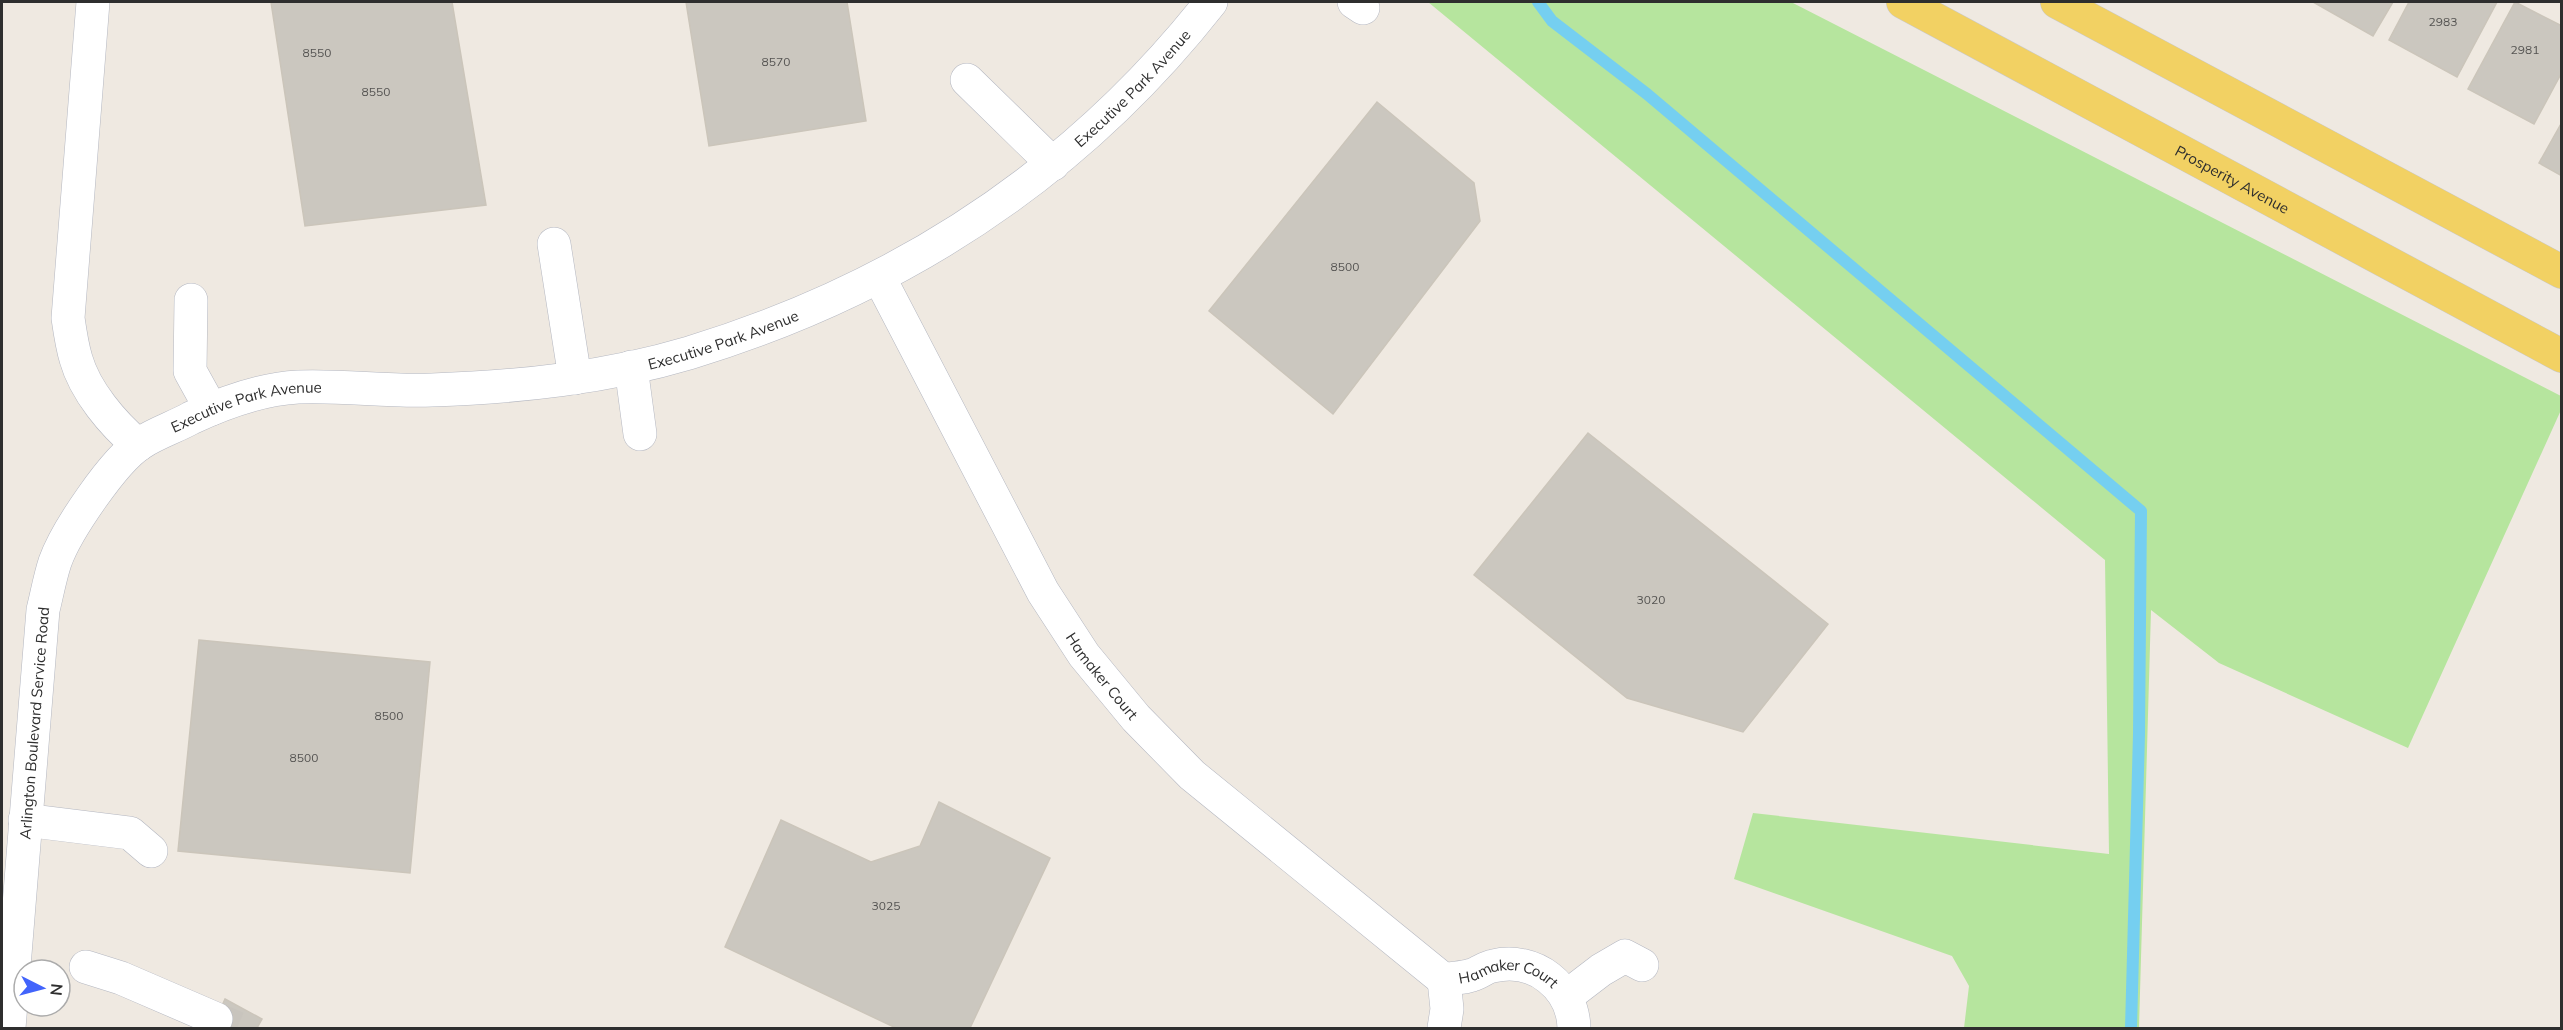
<svg xmlns="http://www.w3.org/2000/svg" width="2563" height="1030" font-family="Mulish,sans-serif">
<style>
.green{fill:#b6e59e}
.lines{fill:none;stroke-linecap:round;stroke-linejoin:round}
.stream{stroke:#75cff0;stroke-width:12}
.building{fill:#cbc7bf;stroke:#cbc5ba;stroke-width:1.5}
.minor-tunnel{stroke:#c8c4bd;stroke-width:33;stroke-dasharray:33 16;stroke-linecap:butt}
.minor-casing{stroke:#b4b7c1;stroke-width:34}
.major-casing{stroke:#c9c9c9;stroke-width:34}
.minor{stroke:#fff;stroke-width:33}
.major{stroke:#f2d163;stroke-width:33}
.labels{text-anchor:middle;dominant-baseline:central;stroke-width:6;stroke-linejoin:round;paint-order:stroke}
.number-label{font-size:12px;fill:#555452}
.street-label{font-size:15px;fill:#2e2e2e;stroke:#fff}
</style>
<rect width="100%" height="100%" fill="#efe9e1"/>
<!-- green -->
<polygon class="green" points="1428,2 1791,2 2561,396 2561,410 2408,748 2219,663 2151,610 2139,1028 1964,1028 1969,986 1952,956 1734,879 1753,813 2109,854 2105,560"/>
<g class="lines">
<!-- stream -->
<polyline class="stream" points="1538,2 1552,21 1647,94 2141,511 2139,734 2131,1028"/>
</g>
<!-- building -->
<g class="building">
<polygon points="271,2 452,2 486,205 305,226"/>
<polygon points="686,2 847,2 866,121 709,146"/>
<polygon points="2313,2 2393,2 2373,36"/>
<polygon points="2409,2 2497,2 2457,77 2389,40"/>
<polygon points="2515,2 2562,26 2562,72 2534,124 2468,89"/>
<polygon points="1377,102 1474,183 1480,221 1333,414 1209,311"/>
<polygon points="2562,122 2562,176 2539,163"/>
<polygon points="1588,433 1828,624 1743,732 1627,698 1474,575"/>
<polygon points="199,640 430,662 410,873 178,851"/>
<polygon points="939,802 1050,858 970,1028 896,1028 725,947 781,820 871,862 920,846"/>
<polygon points="225,999 262,1019 257,1028 212,1028"/>
</g>
<g class="lines">
<!-- minor-tunnel -->
<polyline class="minor-tunnel" points="216,1019 237,1028"/>
<!-- minor casing -->
<g class="minor-casing">
<g id="minor">
<path d="M93,2L68,318C70,332 72,346 76,359C85,391 113,424 138,445"/>
<polyline points="1354,2 1363,8"/>
<polyline points="967,80 1053,164"/>
<polyline points="554,244 575,378"/>
<path id="s1" d="M879,277L1043,592L1084,655L1136,718L1192,775L1444,980"/>
<polyline points="191,300 190,371 211,409"/>
<polyline points="631,367 640,434"/>
<polyline points="25,820 130,833 151,851"/>
<polyline points="86,967 121,978 216,1019"/>
<polyline points="1567,996 1601,970 1625,956 1642,965"/>
<path id="s2" d="M9,1028L43,610C47,594 50,577 55,562C66,531 114,460 141,443C156,433 175,427 191,418C225,402 261,389 298,387C343,385 388,392 432,390C519,387 605,378 689,353C899,289 1075,175 1211,2"/>
<path id="s3" d="M1444,1028L1447,1009L1444,980C1453,978 1463,978 1472,975C1479,973 1486,967 1493,966C1535,956 1573,987 1574,1028"/>
</g>
</g>
<!-- major casing -->
<g class="major-casing">
<g id="major">
<path id="s4" d="M1903,2L2562,356"/>
<polyline points="2057,2 2562,272"/>
</g>
</g>
<!-- minor -->
<use href="#minor" class="minor"/>
<!-- major -->
<use href="#major" class="major"/>
</g>
<g class="labels">
<!-- number labels -->
<g class="number-label">
<text x="2443" y="21">2983</text>
<text x="2525" y="49">2981</text>
<text x="317" y="52">8550</text>
<text x="776" y="61">8570</text>
<text x="376" y="91">8550</text>
<text x="1345" y="266">8500</text>
<text x="1651" y="599">3020</text>
<text x="389" y="715">8500</text>
<text x="304" y="757">8500</text>
<text x="886" y="905">3025</text>
</g>
<!-- street labels -->
<g class="street-label">
<text stroke="none"><textPath href="#s2" startOffset="1702">Executive Park Avenue</textPath></text>
<text stroke="none"><textPath href="#s4" startOffset="374">Prosperity Avenue</textPath></text>
<text stroke="none"><textPath href="#s2" startOffset="1216">Executive Park Avenue</textPath></text>
<text stroke="none"><textPath href="#s2" startOffset="730">Executive Park Avenue</textPath></text>
<text stroke="none"><textPath href="#s1" startOffset="458">Hamaker Court</textPath></text>
<text stroke="none"><textPath href="#s2" startOffset="306">Arlington Boulevard Service Road</textPath></text>
<text stroke="none"><textPath href="#s3" startOffset="116">Hamaker Court</textPath></text>
</g>
</g>
<!-- border -->
<rect width="2563" height="1030" fill="none" stroke="#2e2e2e" stroke-width="6"/>
<!-- north arrow -->
<g transform="translate(42 988) rotate(96)"><circle r="28" fill="#ffffff" stroke="#ababab" stroke-width="1.5"/>
<path d="M0-4.5L10 22L0 15L-10 22Z" fill="#4264fb"/>
<text y="-9" font-size="16" font-weight="bold" text-anchor="middle" fill="#2e2e2e">N</text>
</g>
</svg>
